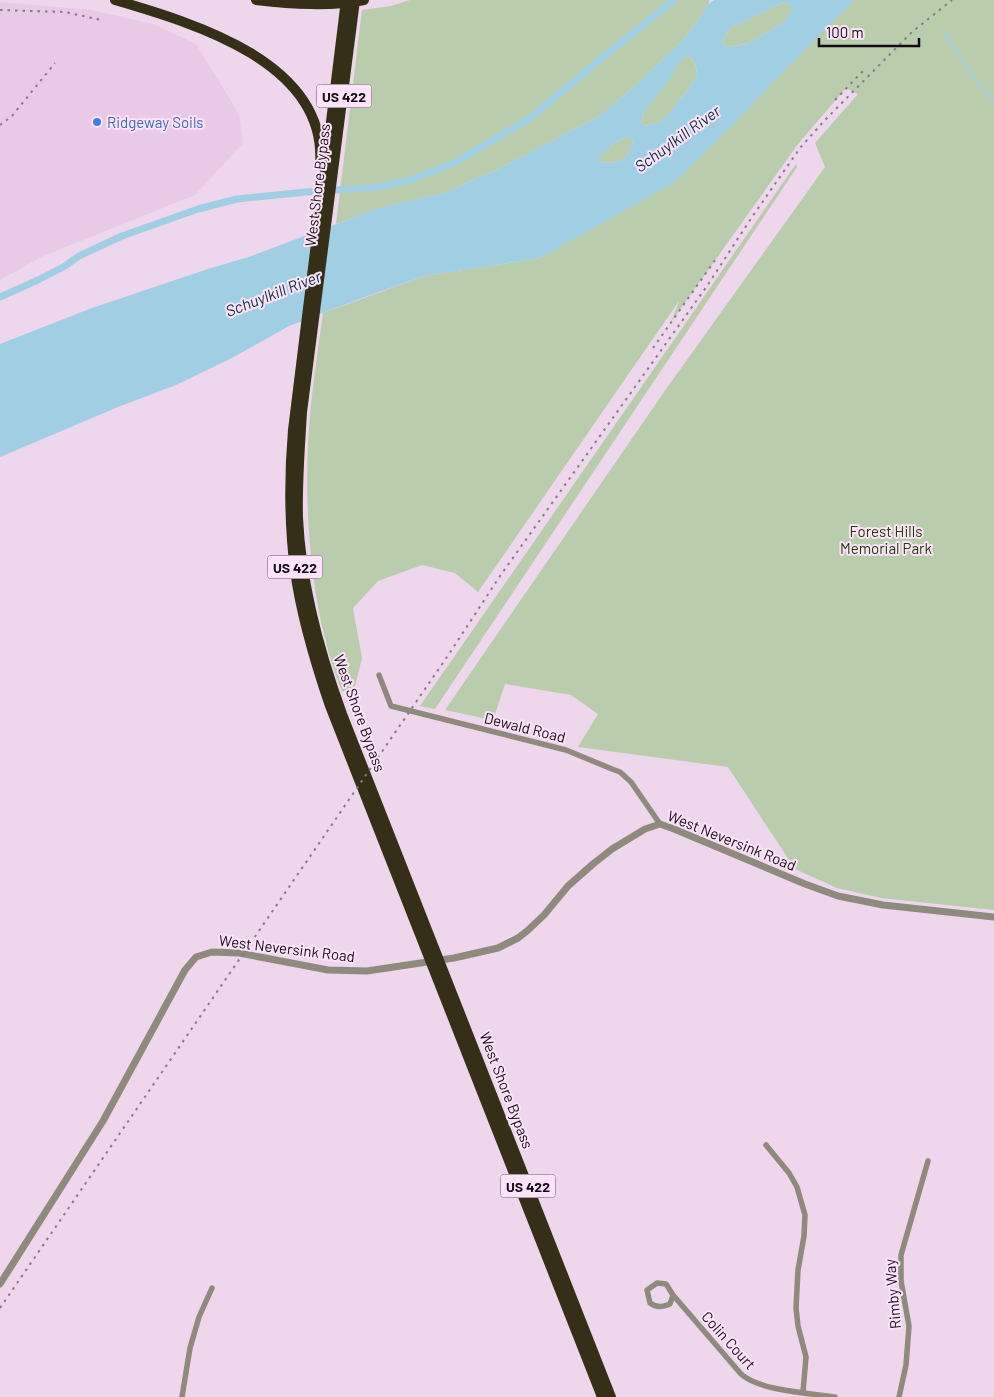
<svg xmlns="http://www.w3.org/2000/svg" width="994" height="1397" font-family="Barlow,sans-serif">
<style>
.built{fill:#e9cae6}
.green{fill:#b9ccac}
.water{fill:#a0cee3;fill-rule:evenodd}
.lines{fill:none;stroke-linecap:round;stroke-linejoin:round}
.stream{stroke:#a0cee3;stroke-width:2}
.canal{stroke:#a0cee3;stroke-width:7}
.minor{stroke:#8e8a7e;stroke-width:5.5}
.tertiary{stroke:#8e8a7e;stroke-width:7}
.motorway{stroke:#362f17;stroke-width:10}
.rail{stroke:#897988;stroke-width:2;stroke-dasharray:2.5 5;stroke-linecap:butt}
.shop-dot{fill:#3f7fe0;stroke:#fce3f9;stroke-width:2}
.labels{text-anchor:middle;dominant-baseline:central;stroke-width:4;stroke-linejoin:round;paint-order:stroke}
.shield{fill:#fce3f9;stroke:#5a4c58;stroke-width:1}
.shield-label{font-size:14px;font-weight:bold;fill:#140c13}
.shop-label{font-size:15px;fill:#366cbe;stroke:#fce3f9;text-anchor:start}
.street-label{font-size:15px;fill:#140c13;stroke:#fce3f9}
.park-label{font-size:15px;fill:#1f3a02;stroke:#fce3f9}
.water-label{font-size:16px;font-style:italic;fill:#052f3f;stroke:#fce3f9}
</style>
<rect width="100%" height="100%" fill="#eed6ec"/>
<!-- built -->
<polygon class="built" points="0,2 92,10 156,25 196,44 239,114 243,143 195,195 41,257 0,280"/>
<!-- green -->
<g class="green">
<polygon points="410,0 709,0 709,4 686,37 635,86 598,117 498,169 444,193 380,208 336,224 362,10 391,6"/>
<path d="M825,0H994V910L881,898L837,888L795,869L728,767L578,747L598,714L571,695L505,684L493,720L445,710L664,392L825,167L815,143L858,94L846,88L798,144L671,322L679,301L478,592L455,573L422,565L378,581L353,608L362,658L355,686L342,692C336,676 330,659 326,642C310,581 305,508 308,445C310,401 317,357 323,313L424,276L540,258L582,233Z"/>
<polygon points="784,2 791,4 791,12 784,22 747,44 727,47 722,41 730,28"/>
<path d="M690,56C706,76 689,87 678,102C672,110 665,120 655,124C652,125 647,125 644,126L641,122L644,112L682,58Z"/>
<path d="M625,137L631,138L633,142C627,162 619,164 599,162L598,158L612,145Z"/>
<polygon points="796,164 797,167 435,709 420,706"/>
</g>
<!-- water -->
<path class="water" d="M714,0H854L776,79L731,127L673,183L540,258L424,276L362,298L289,326L232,358L176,385L118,407L0,457V344L92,308L211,268L249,257L379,208L444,193L498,169L598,117L635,86L686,37L709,4ZM784,2L791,4V12L784,22L747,44L727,47L722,41L730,28ZM690,56C706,75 689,88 678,102C672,110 665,120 655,124C652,125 647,125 644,126L641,122L644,112L669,80L682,58ZM625,137L631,138L633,142C627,162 619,164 599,162L598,158L612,145Z"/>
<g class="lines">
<!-- stream -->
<polyline class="stream" points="942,30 980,86 994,100"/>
<!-- canal -->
<polyline class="canal" points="0,297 38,280 65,266 79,256 122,236 198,209 237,199 306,192 379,187 410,180 452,164 529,119 602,58 674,0"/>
<!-- minor -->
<g class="minor">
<polyline points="379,675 391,706 566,750 612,769 620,772 631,782 660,824"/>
<polyline points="766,1145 789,1173 797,1187 805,1215 804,1236 798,1270 796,1308 798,1326 806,1357 803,1392"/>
<path d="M673,1295L670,1304C662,1307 657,1308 650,1303L647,1290L657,1283L666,1284L673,1295L741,1374C760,1391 809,1393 835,1397"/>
<polyline points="182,1397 190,1348 199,1317 212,1288"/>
<polyline points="899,1397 906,1365 909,1326 901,1281 901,1255 928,1161"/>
</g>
<!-- tertiary -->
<polyline class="tertiary" points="0,1284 103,1121 185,970 196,957 212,952 239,953 328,970 367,971 454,958 498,948 518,938 527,931 544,915 568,886 593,864 612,849 645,829 660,824 674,829 805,884 838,896 883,905 994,917"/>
<!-- motorway -->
<g class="motorway">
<path d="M115,0C193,23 328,62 320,165"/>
<path d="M256,0C292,4 329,7 364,0"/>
<path d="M346,0L293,430C289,477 289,523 295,570C301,616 315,662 330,706L602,1397"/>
<path d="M355,0L302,412C300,447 297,482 298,518C301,585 319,651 342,714L611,1397"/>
</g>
<!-- rail -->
<g class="rail">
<polyline points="0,10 65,12 101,20"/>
<polyline points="835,100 863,71"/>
<polyline points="0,125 12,116 55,63"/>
<polyline points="653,348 718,256"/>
<polyline points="0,1308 449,654 500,576 707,286 752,217 800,148 824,121 912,32 952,0"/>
</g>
</g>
<!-- markers -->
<circle class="shop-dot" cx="97" cy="122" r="5"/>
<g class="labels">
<!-- shield labels -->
<g class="shield">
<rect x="316.5" y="84.5" width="55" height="23" rx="4"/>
<rect x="267.5" y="555.5" width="55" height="23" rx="4"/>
<rect x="500.5" y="1174.5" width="55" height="23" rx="4"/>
</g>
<g class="shield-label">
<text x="344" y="96">US 422</text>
<text x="295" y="567">US 422</text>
<text x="528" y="1186">US 422</text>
</g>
<!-- shop labels -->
<g class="shop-label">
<text x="107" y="122">Ridgeway Soils</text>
</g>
<!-- street labels -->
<g class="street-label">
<text transform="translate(317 185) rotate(-83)">West Shore Bypass</text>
<text transform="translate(360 713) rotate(70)">West Shore Bypass</text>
<text transform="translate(525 727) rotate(14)">Dewald Road</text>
<text transform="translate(732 840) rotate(22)">West Neversink Road</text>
<text transform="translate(287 948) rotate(7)">West Neversink Road</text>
<text transform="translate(507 1090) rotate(69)">West Shore Bypass</text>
<text transform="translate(892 1294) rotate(-95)">Rimby Way</text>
<text transform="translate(729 1340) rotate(48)">Colin Court</text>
</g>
<!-- park labels -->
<g class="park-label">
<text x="886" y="531">Forest Hills<tspan x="886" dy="17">Memorial Park</tspan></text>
</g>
<!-- water labels -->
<g class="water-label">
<text transform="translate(677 138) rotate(-36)">Schuylkill River</text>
<text transform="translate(273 293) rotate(-21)">Schuylkill River</text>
</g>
</g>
<!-- scale -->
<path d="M819 38v8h100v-8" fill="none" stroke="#140c13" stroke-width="2.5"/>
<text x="826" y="38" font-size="15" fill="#140c13" stroke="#fce3f9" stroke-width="4" paint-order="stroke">100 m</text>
</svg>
